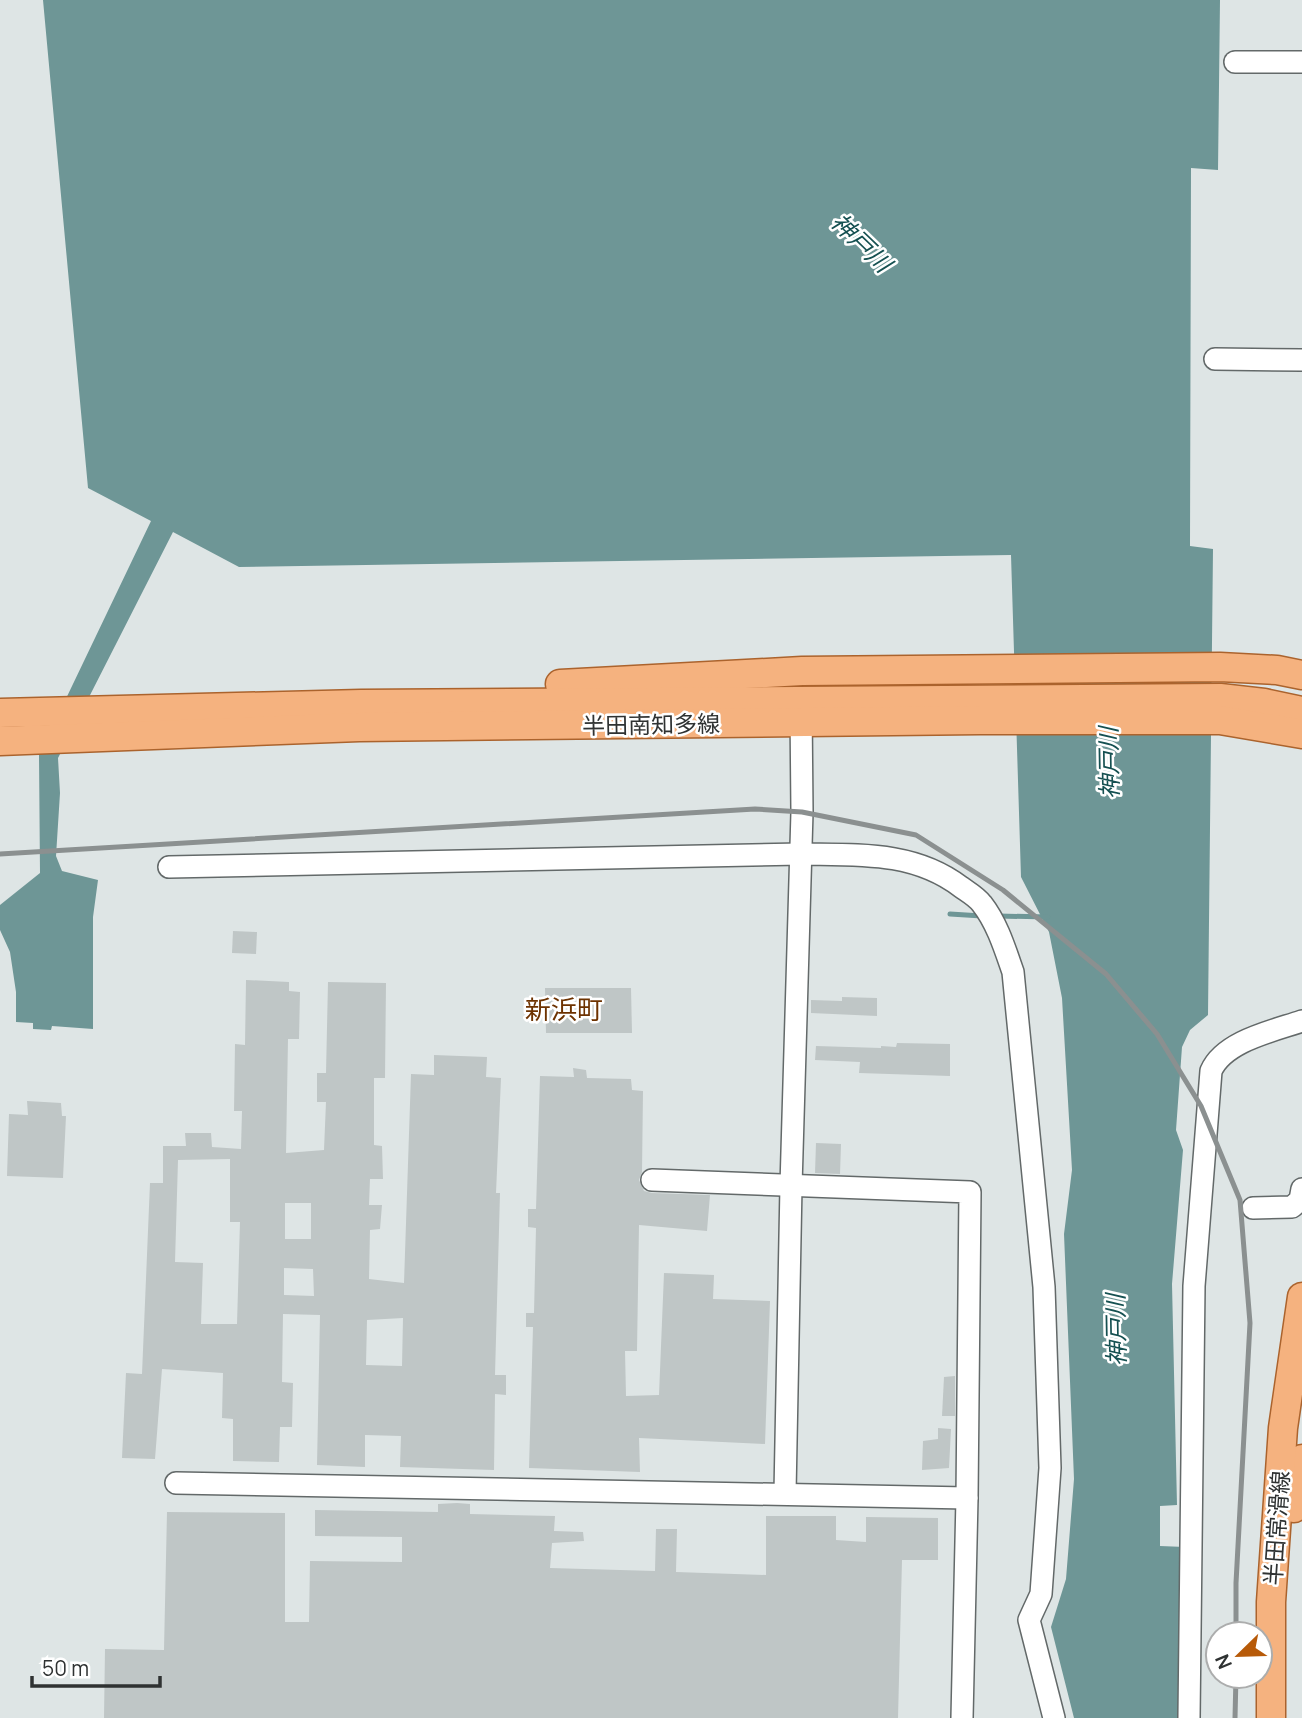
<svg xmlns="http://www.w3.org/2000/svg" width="1302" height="1718" font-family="Manrope,'Noto Sans JP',sans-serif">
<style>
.water{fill:#6e9696}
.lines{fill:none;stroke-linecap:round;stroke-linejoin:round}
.stream{stroke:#6e9696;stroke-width:5}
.building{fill:#bfc6c6;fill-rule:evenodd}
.minor-casing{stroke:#636969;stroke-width:24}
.major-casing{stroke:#ab632d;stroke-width:31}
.minor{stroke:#fff;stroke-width:21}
.major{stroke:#f5b27f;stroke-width:28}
.rail{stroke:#8b9090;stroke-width:5}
.labels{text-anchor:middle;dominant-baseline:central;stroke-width:5;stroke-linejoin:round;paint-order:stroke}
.street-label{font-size:23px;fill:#2f3232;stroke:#fff}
.water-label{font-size:24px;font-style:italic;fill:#155051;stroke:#fff}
.quarter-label{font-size:26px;fill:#6d3200;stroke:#fff}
</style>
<rect width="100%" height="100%" fill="#dee5e5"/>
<!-- water -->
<polygon class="water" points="43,0 1220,0 1218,170 1191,168 1190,546 1213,549 1208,1015 1190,1030 1182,1047 1176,1130 1183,1150 1172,1284 1177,1505 1160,1506 1160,1546 1185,1547 1181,1718 1074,1718 1051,1627 1066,1579 1074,1479 1064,1234 1072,1170 1062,998 1049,932 1021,877 1011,555 239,567 173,532 58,758 60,793 56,856 62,871 98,880 93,917 93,1029 52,1026 51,1030 33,1029 33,1023 16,1022 16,992 10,952 0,930 0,905 40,873 39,755 151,521 88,488"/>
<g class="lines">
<!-- stream -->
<g class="stream">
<polyline points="950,914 982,916"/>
<polyline points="998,916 1048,917"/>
</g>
</g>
<!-- building -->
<g class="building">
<polygon points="233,931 257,932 256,954 232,953"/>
<path d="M246,980L289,982V991L300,992L299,1039H288L286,1153L324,1150L326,1102H317V1073H326L328,982L386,983L385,1078H374V1145L382,1146L383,1179H370L369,1205H382L380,1229L370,1230L369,1279L404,1283L411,1074L434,1075V1055L487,1057L486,1077L501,1078L496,1193H500L495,1375H506V1395L495,1394L494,1470L400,1467L401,1436L365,1435V1467L317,1465L320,1315L283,1314L282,1382L293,1383L292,1427H280L279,1462L233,1461V1419L222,1418L223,1373L162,1369L155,1459L122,1458L126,1373L142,1374L150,1183H163V1146H186L185,1133H211L212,1147L241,1149L242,1111H234L235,1044L245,1045ZM230,1159V1222H240L237,1324H201L203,1263L175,1262L178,1160ZM285,1203H311V1239H285ZM284,1268L313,1269L314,1296L284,1295ZM403,1318L402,1366L366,1365L367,1320Z"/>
<polygon points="545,988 631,988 632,1033 546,1033"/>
<polygon points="842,997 877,998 877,1016 811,1013 811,1000 842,1001"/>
<polygon points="897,1043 950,1044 950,1076 859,1073 860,1062 815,1060 816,1046 881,1048 881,1046 896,1047"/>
<polygon points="573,1068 586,1070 587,1078 631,1079 632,1090 643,1091 642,1172 639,1180 644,1191 652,1193 710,1195 707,1231 639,1225 637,1351 625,1351 626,1396 659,1395 664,1273 714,1275 713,1299 770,1301 765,1444 639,1438 640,1472 529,1468 533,1327 526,1327 526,1313 534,1313 536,1228 528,1227 528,1209 536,1209 540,1076 574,1077"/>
<polygon points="27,1101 61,1103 62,1116 66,1116 63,1178 7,1176 9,1114 28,1115"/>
<polygon points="816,1143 841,1144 840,1174 815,1173"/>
<polygon points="955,1376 955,1416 942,1416 944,1377"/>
<polygon points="938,1428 951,1429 949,1468 922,1470 923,1441 938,1439"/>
<polygon points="457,1503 470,1504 470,1514 555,1516 554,1531 583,1532 584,1541 552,1543 550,1568 655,1571 656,1529 677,1529 676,1572 766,1575 766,1516 836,1516 836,1540 866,1542 866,1517 938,1518 938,1560 902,1560 898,1718 104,1718 105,1649 164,1650 167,1512 285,1513 285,1622 309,1622 310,1561 402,1562 402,1537 315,1536 315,1510 438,1512 438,1504"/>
</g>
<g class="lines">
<!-- minor casing -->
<g class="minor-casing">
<g id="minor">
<polyline points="1235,62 1302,62"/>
<polyline points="1215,359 1302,360"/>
<path d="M169,867L801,854C858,855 914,851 961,887C968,892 977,897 982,904C997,923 1005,949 1013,972L1044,1287L1050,1468L1041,1594L1029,1620L1054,1718"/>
<polyline points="652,1180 970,1192 967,1498 962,1718"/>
<polyline points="1253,1208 1292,1207 1300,1200 1302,1189"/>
<polyline points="176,1483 967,1498"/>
<polyline points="785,1493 791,1186 802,812 801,708"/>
<path d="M1189,1718L1194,1286L1211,1071C1224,1041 1273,1031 1302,1021"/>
</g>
</g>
<!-- major casing -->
<g class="major-casing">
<g id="major">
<polyline points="560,684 802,671 1220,667 1277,670 1302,675"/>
<polyline points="0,713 361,704 1220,698 1264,703 1302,711"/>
<polyline points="0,741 359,727 980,720 1220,720 1302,734"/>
<polyline points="1294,1508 1302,1459"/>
<polyline points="1271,1718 1271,1602 1283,1428 1302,1297"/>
</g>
</g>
<!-- minor -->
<use href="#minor" class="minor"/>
<!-- major -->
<use href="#major" class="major"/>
<!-- rail -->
<g class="rail">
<polyline points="0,854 755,809 802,812 916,835 1003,890 1106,974 1157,1034 1201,1106 1240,1200 1250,1323 1236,1583 1236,1634"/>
<polyline points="1235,1718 1236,1676"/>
</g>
</g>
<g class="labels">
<!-- street labels -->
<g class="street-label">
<text transform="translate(651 724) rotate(-1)">半田南知多線</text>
<text transform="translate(1276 1528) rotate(-86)">半田常滑線</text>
</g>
<!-- water labels -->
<g class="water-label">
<text transform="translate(862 242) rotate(44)">神戸川</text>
<text transform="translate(1108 763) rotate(-91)">神戸川</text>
<text transform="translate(1115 1330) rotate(-91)">神戸川</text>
</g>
<!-- quarter labels -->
<g class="quarter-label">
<text x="564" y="1009">新浜町</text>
</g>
</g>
<!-- north arrow -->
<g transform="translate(1239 1655) rotate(247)"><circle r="33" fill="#ffffff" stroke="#acadad" stroke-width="2"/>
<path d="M0-5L12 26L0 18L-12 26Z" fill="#b75a08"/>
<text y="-10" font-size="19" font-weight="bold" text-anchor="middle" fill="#2f3232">N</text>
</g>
<!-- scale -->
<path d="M32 1676v10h128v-10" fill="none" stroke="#2f3232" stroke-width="3.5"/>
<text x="42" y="1676" font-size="21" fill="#2f3232" stroke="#ffffff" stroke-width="5" paint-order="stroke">50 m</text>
</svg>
